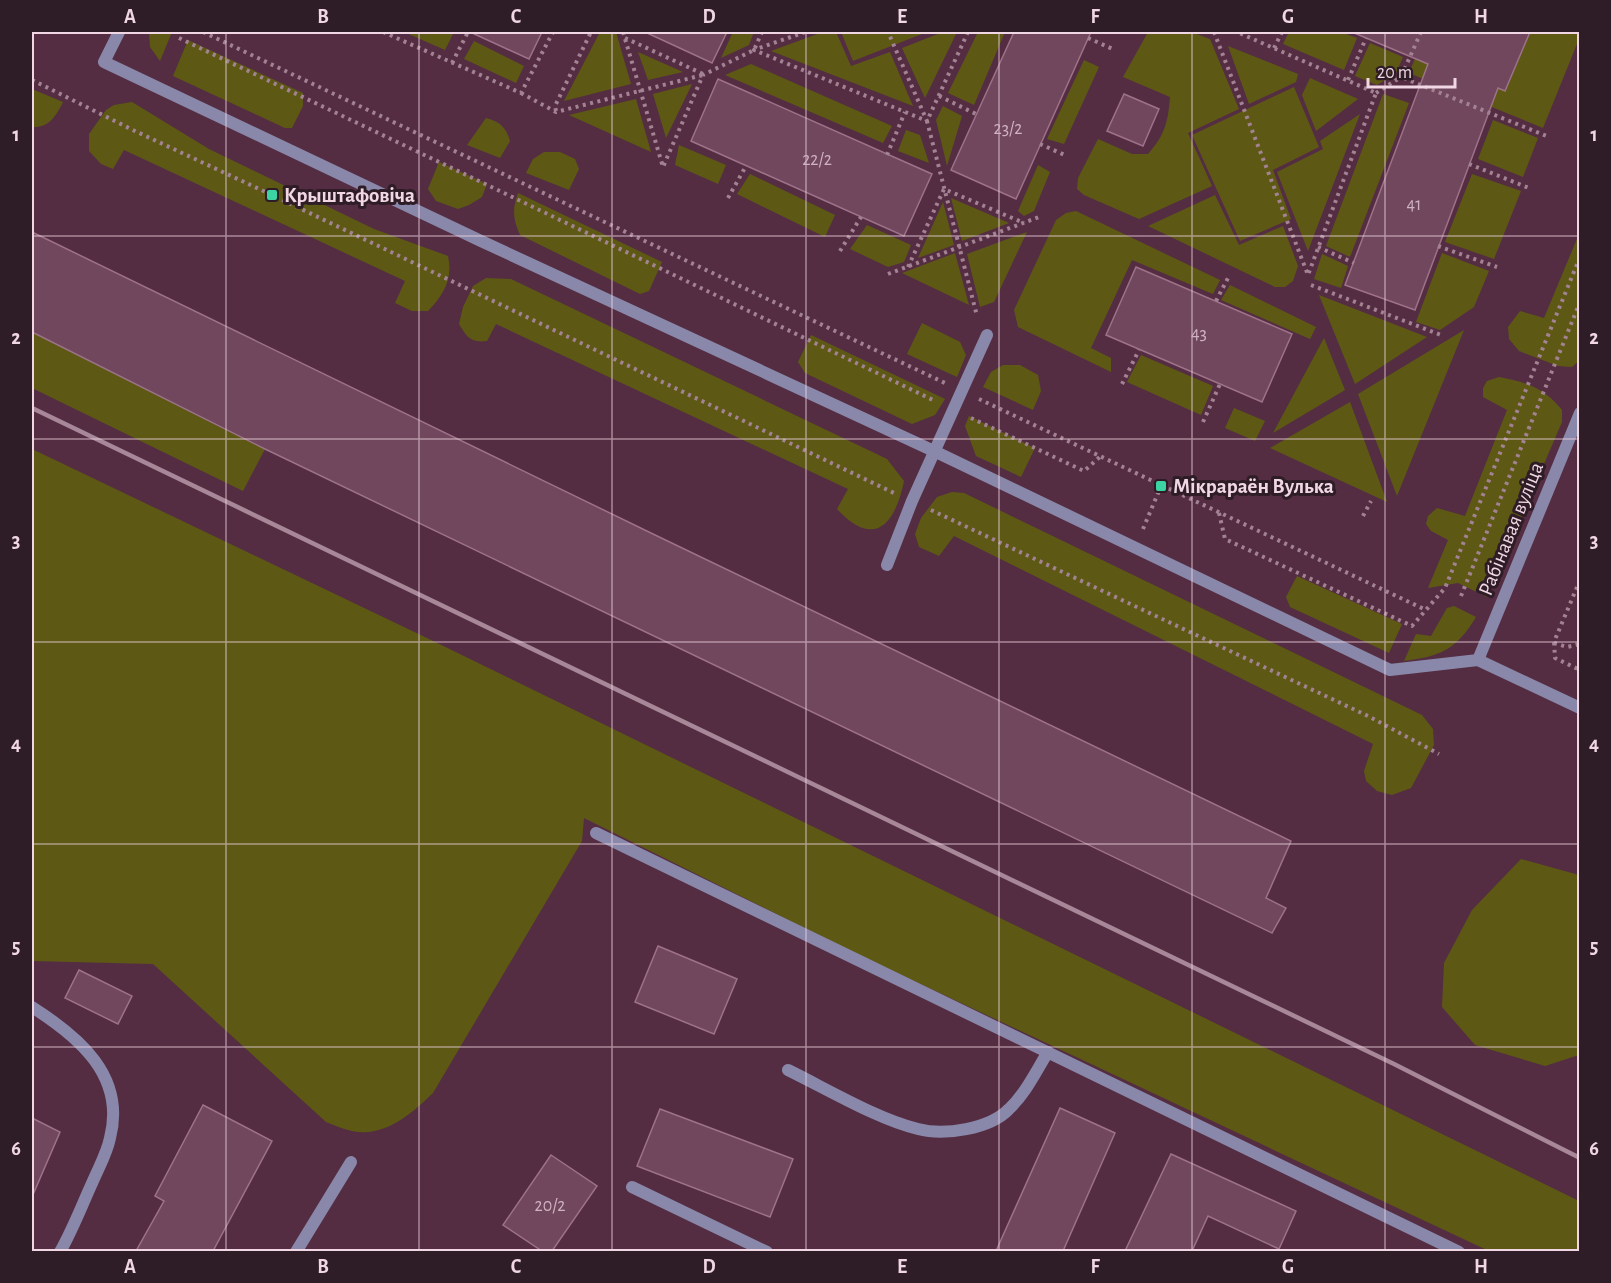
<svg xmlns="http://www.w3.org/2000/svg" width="1611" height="1283" font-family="'Alegreya Sans',sans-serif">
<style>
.green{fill:#5d5915}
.building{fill:#70475d;stroke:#9e7289;stroke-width:1.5}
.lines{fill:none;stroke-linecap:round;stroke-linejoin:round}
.path{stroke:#a38393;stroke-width:4;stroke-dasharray:3 4.5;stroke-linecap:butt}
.lane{stroke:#8a88aa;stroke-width:12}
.street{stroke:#8a88aa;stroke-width:12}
.rail{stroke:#a78798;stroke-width:4.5}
.grid{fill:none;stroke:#f0d7e3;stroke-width:1.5;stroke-opacity:0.55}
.poi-dot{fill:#3dd4a3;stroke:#2e1c26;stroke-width:2}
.labels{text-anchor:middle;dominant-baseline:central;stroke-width:6;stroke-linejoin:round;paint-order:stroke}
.number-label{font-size:18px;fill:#d0b3c2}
.poi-label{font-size:21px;font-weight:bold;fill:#f0d7e3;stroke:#2e1c26;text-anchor:start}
.street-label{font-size:21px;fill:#f0d7e3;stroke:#2e1c26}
.neatline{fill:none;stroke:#f0d7e3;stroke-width:2}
.grid-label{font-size:20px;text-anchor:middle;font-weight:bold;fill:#f0d7e3}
</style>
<rect width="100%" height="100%" fill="#542d42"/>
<!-- green -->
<g class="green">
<polygon points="149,32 172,32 160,61 150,47"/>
<polygon points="404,32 454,32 445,50"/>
<polygon points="600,32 616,32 631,84 564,101"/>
<polygon points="733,32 754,32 749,45 721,58"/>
<polygon points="823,32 836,32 851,66 890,52 913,106 771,51"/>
<polygon points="841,32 927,32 853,61"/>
<polygon points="943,32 957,32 925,98 902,48"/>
<polygon points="978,32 1005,32 974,105 948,93"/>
<path d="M1148,32H1191L1210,39L1239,109L1188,133L1212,186L1139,219L1084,195L1077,189L1078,178L1098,139L1132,154H1148C1165,135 1168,122 1170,97L1123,77Z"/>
<polygon points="1289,32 1341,32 1357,38 1344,70 1283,44"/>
<polygon points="1426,32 1579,32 1579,39 1543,128 1409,73"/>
<polygon points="188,40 303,93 303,106 292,128 285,128 173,76"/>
<polygon points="474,41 524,66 516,83 464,59"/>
<polygon points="1370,43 1403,57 1396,73 1377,85 1355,76"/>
<polygon points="1228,46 1298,74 1296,82 1249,104"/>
<polygon points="638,52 683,72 648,80"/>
<polygon points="1084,60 1099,67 1064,144 1047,139"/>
<polygon points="751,64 892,126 883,143 725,75"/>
<polygon points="1310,78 1358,99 1316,131 1302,95"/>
<polygon points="692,84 666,138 653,94"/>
<polygon points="1294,87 1319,147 1273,170 1291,219 1240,241 1192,135"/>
<path d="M32,89L63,102C56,116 49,128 32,127Z"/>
<polygon points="1383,94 1409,103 1350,257 1326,246"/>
<polygon points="636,99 651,152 569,115"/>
<path d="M132,102L209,149L374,229L448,256C453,279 444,294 428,311H412L395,303L405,281L124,150L113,169L101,164L89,151V134L106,110L114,105Z"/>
<polygon points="943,106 962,116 947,166 936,120"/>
<polygon points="1360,114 1308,251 1277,172 1323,149 1320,141"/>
<path d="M486,118C500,122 506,127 510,141L500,158L467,145Z"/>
<polygon points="1493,120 1538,138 1523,177 1478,159"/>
<polygon points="906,130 920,135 929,163 898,151"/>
<polygon points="679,145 726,165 718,184 675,165"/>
<polygon points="544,152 560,152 575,159 579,169 569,190 526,173 533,159"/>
<polygon points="439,162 487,184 482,197 469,205 458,209 436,201 428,189"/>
<polygon points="1038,165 1050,172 1034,211 1024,216 1018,211"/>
<polygon points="750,174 835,215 825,237 737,194"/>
<polygon points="1472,174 1521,191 1494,259 1445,242"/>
<path d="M518,193L662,262L649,291L640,294L520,235C513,220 512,209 518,193Z"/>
<polygon points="1215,195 1239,245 1283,226 1298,266 1293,281 1285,287 1275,287 1148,226"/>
<polygon points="951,198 1009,223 962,241"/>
<polygon points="943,202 954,245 918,258"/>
<polygon points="1076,211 1220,280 1213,294 1132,260 1091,348 1111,358 1111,372 1018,327 1014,310 1056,220 1066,213"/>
<polygon points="867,225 911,245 904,262 888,267 850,249"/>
<polygon points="1027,232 994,302 980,307 967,254"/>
<polygon points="1579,234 1579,361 1572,367 1558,366 1519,351 1509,339 1508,327 1520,311 1544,318"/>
<polygon points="955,253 969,305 902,273"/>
<polygon points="1442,253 1489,271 1474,307 1440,330 1416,322"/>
<polygon points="1322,254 1348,266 1341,288 1314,279"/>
<path d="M486,278L511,279L887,459L904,481C895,525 874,549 837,509L848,489L496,324L487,341C470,343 467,337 459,324L463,307L473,286Z"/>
<polygon points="1230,285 1316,327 1310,339 1221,300"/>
<polygon points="1319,295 1427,337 1355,384"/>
<polygon points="922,323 960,342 966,355 957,377 907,354"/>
<polygon points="1464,330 1397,496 1358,394"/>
<polygon points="32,332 265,449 243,491 32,388"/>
<polygon points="811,335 945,399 935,415 912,424 805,373 798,362"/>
<polygon points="1324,338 1345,390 1273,433"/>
<polygon points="1141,355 1213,386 1201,415 1127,382"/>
<polygon points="1003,365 1020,365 1038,375 1041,391 1033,410 983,387 991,372"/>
<path d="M1499,377C1526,382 1544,388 1562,410V422L1487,597L1458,583L1428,588L1448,540L1431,531L1426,524L1428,516L1437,508L1465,516L1507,410L1483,397V388L1487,381Z"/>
<polygon points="1350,402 1387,502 1270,448"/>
<polygon points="1234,408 1265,421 1255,441 1225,428"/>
<polygon points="969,416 1035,448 1021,477 976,456 965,426"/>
<path d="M32,449L429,639L1579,1201V1251H1489L861,956L584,818L582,841L433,1093C412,1113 385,1138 352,1131C343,1129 334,1125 326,1122L153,964L32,961Z"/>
<polygon points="952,492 964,493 1422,715 1433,729 1434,745 1411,788 1392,795 1377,791 1366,781 1364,771 1373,744 954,536 939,556 919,547 915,534 921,518 937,497"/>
<polygon points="1297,576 1402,624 1389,653 1290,607 1286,597"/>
<path d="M1454,606L1476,617C1456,650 1441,656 1404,661L1416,634L1431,636L1447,608Z"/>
<polygon points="1521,859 1579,875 1579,1055 1545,1066 1475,1045 1442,1007 1444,963 1472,910"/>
</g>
<!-- building -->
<g class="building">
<polygon points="470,32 542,32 529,59"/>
<polygon points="645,32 727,32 712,63"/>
<polygon points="1014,32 1091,32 1016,199 951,170"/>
<polygon points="1352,32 1530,32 1505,91 1498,88 1415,310 1345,285 1428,64"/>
<polygon points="718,79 932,174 904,236 691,141"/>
<polygon points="1124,94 1159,109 1143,146 1107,131"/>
<polygon points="32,232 653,534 1291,841 1266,898 1286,908 1272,933 265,449 32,332"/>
<polygon points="1136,267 1292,334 1262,402 1106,335"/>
<polygon points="658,946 737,979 714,1034 635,1002"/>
<polygon points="79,970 132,996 118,1024 65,998"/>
<polygon points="203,1105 272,1141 213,1251 136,1251 164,1201 155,1196"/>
<polygon points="1060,1108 1115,1133 1063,1251 996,1251"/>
<polygon points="660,1109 793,1159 770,1217 637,1166"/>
<polygon points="32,1118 60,1132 32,1197"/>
<polygon points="1171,1154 1296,1211 1279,1249 1208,1216 1192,1251 1125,1251"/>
<polygon points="551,1155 597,1186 552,1251 542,1251 503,1225"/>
</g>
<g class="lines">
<!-- path -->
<g class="path">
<polyline points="203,32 945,383"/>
<polyline points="383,32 521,93 553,32"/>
<polyline points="623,32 663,167 703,75 754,50 762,32"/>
<polyline points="805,32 754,50 927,121 888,32"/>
<polyline points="968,32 927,121 977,316"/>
<polyline points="1214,32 1308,275 1376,93 1237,32"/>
<polyline points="1421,32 1401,77 1549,137"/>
<polyline points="179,38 502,192 935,401"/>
<polyline points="625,38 703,74"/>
<polyline points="1088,38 1115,50"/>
<polyline points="1274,48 1282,32"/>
<polyline points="452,63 468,32"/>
<polyline points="32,80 135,131 272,195 894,493"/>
<polyline points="1348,80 1366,38"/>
<polyline points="521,93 556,112 703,75"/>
<polyline points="1376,93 1401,77"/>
<polyline points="939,96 976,114"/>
<polyline points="556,111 555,106 591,32"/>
<polyline points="1040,144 1067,156"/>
<polyline points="887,155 905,112"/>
<polyline points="1469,164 1529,188"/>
<polyline points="728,198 746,166"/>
<polyline points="1438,246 1497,267"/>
<polyline points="1318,247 1354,263"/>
<polyline points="840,251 861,217"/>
<polyline points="908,267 944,189 1024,223"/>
<polyline points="888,274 1039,217"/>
<polyline points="1311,285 1441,335"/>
<polyline points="1216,301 1228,278"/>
<polyline points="1122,384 1139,350"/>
<polyline points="979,399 1426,610"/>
<polyline points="971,418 1084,471 1101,456"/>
<polyline points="1203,422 1220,384"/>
<polyline points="931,510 1368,716 1439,754"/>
<polyline points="1219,513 1225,539 1412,626 1445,588 1580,257"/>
<polyline points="1363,516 1371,501"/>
<polyline points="1143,529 1161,486"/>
<polyline points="1580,580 1554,642 1555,658 1580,670"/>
<polyline points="1461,596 1580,302"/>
<polyline points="1554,643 1567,647 1580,644"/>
</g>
<!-- lane -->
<g class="lane">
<polyline points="887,565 912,501 987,335"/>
<polyline points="596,833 1459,1252"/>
<path d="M32,1007C79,1037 126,1076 110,1138C107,1153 99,1167 93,1181C82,1205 73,1229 60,1252"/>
<path d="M788,1070C827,1089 877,1119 918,1129C944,1136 990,1129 1009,1109C1026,1093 1036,1071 1048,1052"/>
<polyline points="632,1187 767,1252"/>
<polyline points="296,1252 351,1162"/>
</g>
<!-- street -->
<g class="street">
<polyline points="119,32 104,62 481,241 936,452 1390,670 1478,660"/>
<polyline points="1478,660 1580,413"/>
<polyline points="1478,660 1580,708"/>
</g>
<!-- rail -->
<polyline class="rail" points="32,408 1394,1064 1580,1158"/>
</g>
<!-- grid -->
<path class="grid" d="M226,32V1252M419,32V1252M612,32V1252M806,32V1252M999,32V1252M1192,32V1252M1385,32V1252M32,236H1580M32,439H1580M32,642H1580M32,844H1580M32,1047H1580"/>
<!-- markers -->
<g class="poi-dot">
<rect x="266" y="189" width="12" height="12" rx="3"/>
<rect x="1155" y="480" width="12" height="12" rx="3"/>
</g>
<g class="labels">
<!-- number labels -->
<g class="number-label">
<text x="1008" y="129">23/2</text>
<text x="817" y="160">22/2</text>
<text x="1414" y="205">41</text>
<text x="1199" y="334">43</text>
<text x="550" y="1206">20/2</text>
</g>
<!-- poi labels -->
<g class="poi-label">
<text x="284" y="195">Крыштафовіча</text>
<text x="1173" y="486">Мікрараён Вулька</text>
</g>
<!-- street labels -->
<g class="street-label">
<text transform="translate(1511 529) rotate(-68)">Рабінавая вуліца</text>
</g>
</g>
<!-- border -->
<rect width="1611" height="1283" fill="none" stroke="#2e1c26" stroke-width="66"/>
<!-- scale -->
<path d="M1368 78v9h87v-9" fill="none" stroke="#f0d7e3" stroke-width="3"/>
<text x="1377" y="78" font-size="18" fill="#f0d7e3" stroke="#2e1c26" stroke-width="4.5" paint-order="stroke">20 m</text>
<rect x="33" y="33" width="1545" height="1217" class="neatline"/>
<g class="grid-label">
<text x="130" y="23">A</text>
<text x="323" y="23">B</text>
<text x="516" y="23">C</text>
<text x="709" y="23">D</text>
<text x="902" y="23">E</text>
<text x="1095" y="23">F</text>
<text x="1288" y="23">G</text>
<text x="1481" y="23">H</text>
<text x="16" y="141">1</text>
<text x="1594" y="141">1</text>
<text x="16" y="344">2</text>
<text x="1594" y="344">2</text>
<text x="16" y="547">3</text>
<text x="1594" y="547">3</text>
<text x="16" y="750">4</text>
<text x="1594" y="750">4</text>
<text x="16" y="953">5</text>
<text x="1594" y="953">5</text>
<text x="16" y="1155">6</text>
<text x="1594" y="1155">6</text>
<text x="130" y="1273">A</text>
<text x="323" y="1273">B</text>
<text x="516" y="1273">C</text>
<text x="709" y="1273">D</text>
<text x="902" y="1273">E</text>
<text x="1095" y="1273">F</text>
<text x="1288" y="1273">G</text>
<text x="1481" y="1273">H</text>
</g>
</svg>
